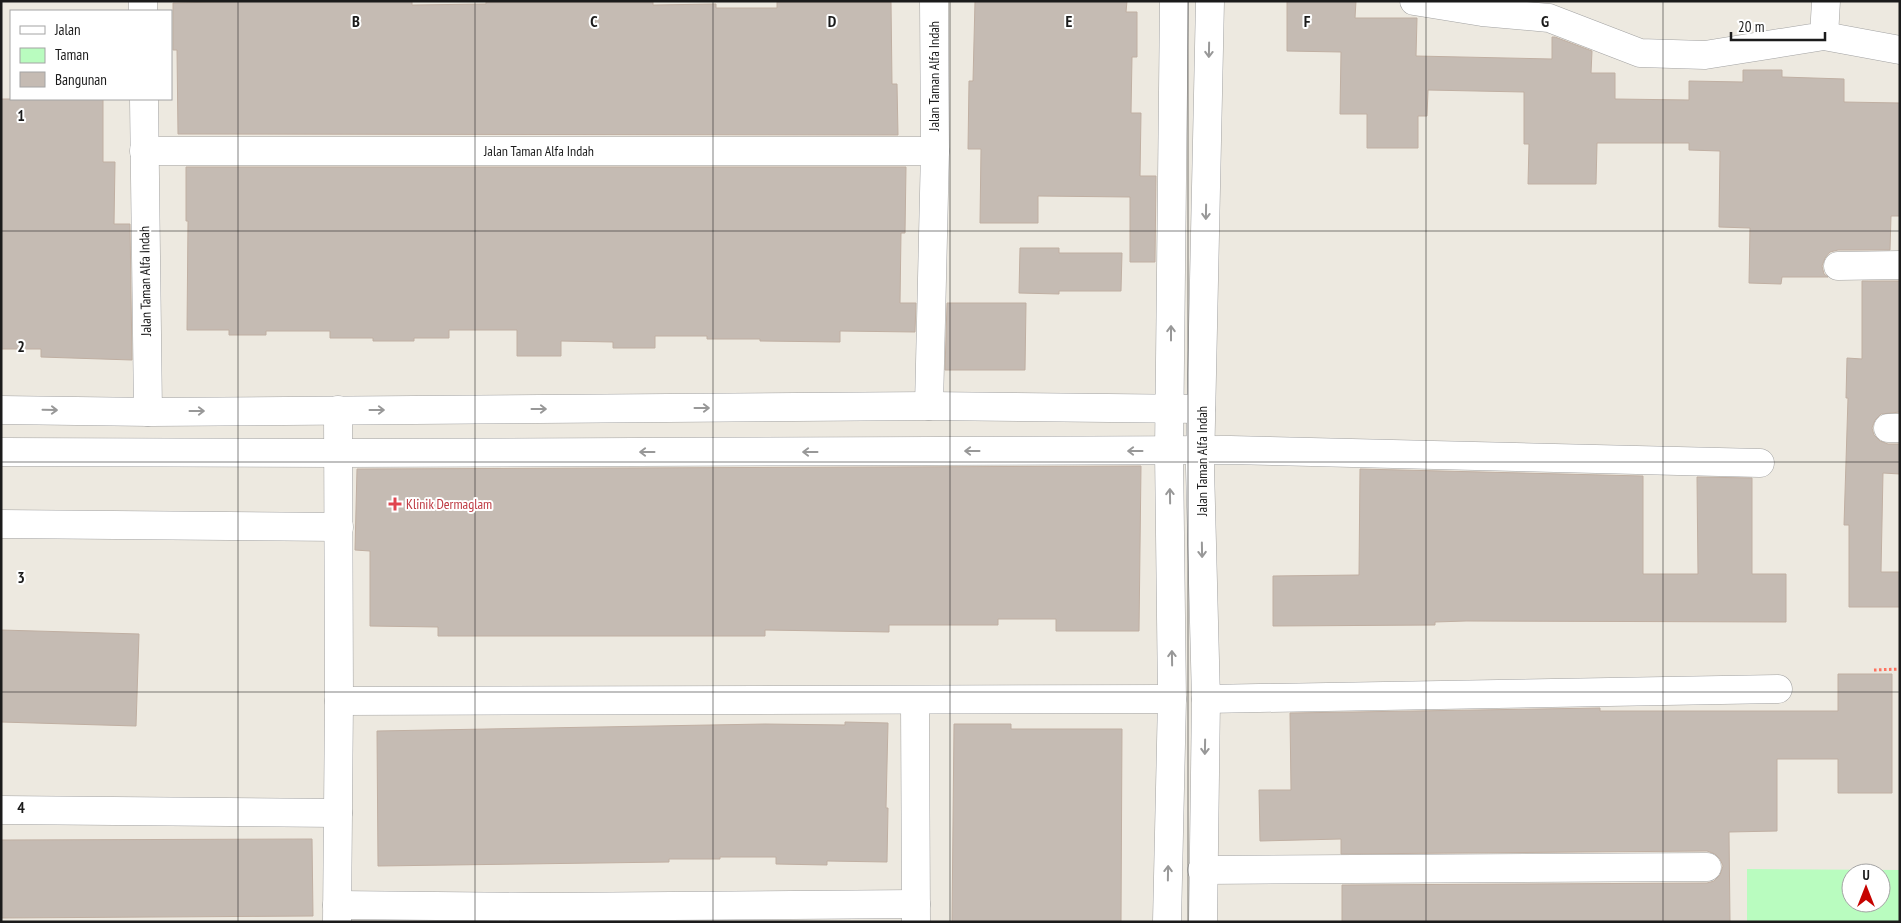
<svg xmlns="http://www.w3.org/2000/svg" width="1901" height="923" font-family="'PT Sans Narrow',sans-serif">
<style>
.park{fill:#b9fcbf;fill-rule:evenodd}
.building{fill:#c5bbb3;stroke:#c0afa2}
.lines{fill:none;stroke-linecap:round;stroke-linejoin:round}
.minor-casing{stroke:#a2a2a2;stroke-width:29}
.path{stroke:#ff725f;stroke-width:3;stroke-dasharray:2.5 2.5;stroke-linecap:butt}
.minor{stroke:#fff;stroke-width:28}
.oneway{stroke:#989898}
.grid{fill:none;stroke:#1b1b1b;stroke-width:1;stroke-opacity:0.55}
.health-dot{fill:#e0444e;stroke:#fff;stroke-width:2}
.labels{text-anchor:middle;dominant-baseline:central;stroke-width:4;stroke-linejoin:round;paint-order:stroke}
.street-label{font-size:14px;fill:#1b1b1b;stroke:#fff}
.health-label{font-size:14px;fill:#be3a42;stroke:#fff;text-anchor:start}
.grid-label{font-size:16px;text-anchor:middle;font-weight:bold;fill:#1b1b1b;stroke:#fff;stroke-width:4;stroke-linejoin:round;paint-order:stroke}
</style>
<rect width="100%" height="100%" fill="#ede9e0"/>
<!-- park -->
<path class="park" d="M1747,869L1900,870V922H1747ZM1851,873H1881V903H1851Z"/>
<!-- building -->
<g class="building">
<polygon points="269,1 412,1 412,5 486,4 486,2 653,2 653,5 716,4 716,8 777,8 777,2 891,2 892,84 897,84 898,135 178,134 177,50 173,50 173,3"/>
<polygon points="975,1 1127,1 1126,12 1137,12 1137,57 1132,57 1131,113 1141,113 1140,176 1156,176 1155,262 1130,262 1130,197 1038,196 1038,223 980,223 981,149 968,149 969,81 973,81"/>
<polygon points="1287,1 1356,1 1355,18 1417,18 1416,56 1552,59 1552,37 1555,37 1592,51 1591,73 1615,73 1615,99 1689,100 1689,81 1743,82 1743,70 1782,70 1782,77 1844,79 1844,102 1900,103 1900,216 1891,216 1890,250 1838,250 1830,252 1825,258 1822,266 1824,274 1828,277 1782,277 1781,284 1749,283 1750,228 1719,227 1720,151 1689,150 1689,143 1597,143 1596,184 1528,184 1529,144 1524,144 1524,92 1428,90 1427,116 1418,116 1418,148 1367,148 1367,114 1340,114 1341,52 1287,51"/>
<polygon points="1,99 103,99 103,162 115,162 114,224 130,224 132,360 41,357 41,349 1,349"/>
<polygon points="186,167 906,167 905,233 901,233 900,303 916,303 915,332 840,331 840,342 760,341 760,339 707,339 707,336 655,336 655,348 613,348 613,342 561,341 561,356 517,356 517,330 449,330 449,338 414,338 414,341 373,341 373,338 330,338 330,331 266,331 266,335 229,335 229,330 187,330 188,221 186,221"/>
<polygon points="1020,248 1059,248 1059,253 1122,253 1121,291 1059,291 1059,294 1019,293"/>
<polygon points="1862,281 1900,281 1900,412 1881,414 1875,420 1872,428 1874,435 1880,441 1888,444 1900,444 1900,474 1883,473 1881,572 1900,572 1900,607 1849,607 1849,525 1844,525 1848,398 1846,398 1847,358 1862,359"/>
<polygon points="947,303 1026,303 1025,370 945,370"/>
<polygon points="1141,466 1139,631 1056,631 1056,619 998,619 998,625 889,625 889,632 765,630 765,636 438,636 438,627 370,626 370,551 355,550 357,469"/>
<polygon points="1360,469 1643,476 1643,574 1698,574 1697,477 1752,478 1752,574 1786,574 1786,622 1466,621 1435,622 1435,625 1273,626 1273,576 1359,575"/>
<polygon points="1,630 139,634 136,726 1,722"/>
<polygon points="1838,674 1892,674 1892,793 1838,793 1838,759 1777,759 1777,831 1729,832 1730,922 1342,922 1342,885 1707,883 1714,881 1720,875 1723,866 1720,859 1715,854 1707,851 1341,854 1341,839 1260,841 1259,790 1291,790 1290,713 1600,708 1600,711 1838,711"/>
<polygon points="845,722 888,723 886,808 888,808 887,862 827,861 827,865 776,864 776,857 720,857 720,859 669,859 669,862 378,866 377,731 765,724 845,725"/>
<polygon points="954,724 1011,724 1011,729 1122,729 1121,922 952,922"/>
<polygon points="312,839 313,916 1,918 1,840"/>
</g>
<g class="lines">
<!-- minor casing -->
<g class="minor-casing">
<g id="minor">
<polyline points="143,1 143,11"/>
<polyline points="1414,1 1482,12 1549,18 1640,53 1705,55 1824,36 1826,1"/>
<polyline points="1824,36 1900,50"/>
<polyline points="144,99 148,412"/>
<polyline points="144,151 935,151"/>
<polyline points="1838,266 1900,265"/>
<polyline points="929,406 935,151 934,1"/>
<polyline points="1,410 151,412 929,406 1201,409"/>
<polyline points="1888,428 1900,428"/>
<polyline points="1,452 339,453 1230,450 1760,463"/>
<polyline points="1,524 339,527"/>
<polyline points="1206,699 1778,689"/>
<polyline points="339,701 1172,699"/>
<polyline points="915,701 916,922"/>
<polyline points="1,810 338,813"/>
<polyline points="1202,870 1707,867"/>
<polyline points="337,905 548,907 916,904"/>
<polyline points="337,922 339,701 338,410"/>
<polyline points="1167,922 1172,699 1169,451 1174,1"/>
<polyline points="1203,922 1206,699 1200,467 1210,1"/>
</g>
</g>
<!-- path -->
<polyline class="path" points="1874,670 1900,669"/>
<!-- minor -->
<use href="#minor" class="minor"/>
</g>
<!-- one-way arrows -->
<defs><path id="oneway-shaft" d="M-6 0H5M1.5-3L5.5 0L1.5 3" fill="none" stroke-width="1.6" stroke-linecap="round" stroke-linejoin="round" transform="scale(1.25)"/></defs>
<g class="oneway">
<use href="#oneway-shaft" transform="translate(1209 50) rotate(91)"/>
<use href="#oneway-shaft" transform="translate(1206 212) rotate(91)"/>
<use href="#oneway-shaft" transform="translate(1171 333) rotate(-90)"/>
<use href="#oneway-shaft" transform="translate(702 408)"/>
<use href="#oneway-shaft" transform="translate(539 409)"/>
<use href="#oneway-shaft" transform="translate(50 410) rotate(1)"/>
<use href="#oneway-shaft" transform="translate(377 410)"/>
<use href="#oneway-shaft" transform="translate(197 411)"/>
<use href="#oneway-shaft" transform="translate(972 451) rotate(180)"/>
<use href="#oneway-shaft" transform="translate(1135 451) rotate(180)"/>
<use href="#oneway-shaft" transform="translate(647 452) rotate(180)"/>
<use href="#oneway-shaft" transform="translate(810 452) rotate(180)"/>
<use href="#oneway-shaft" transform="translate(1170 496) rotate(-91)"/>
<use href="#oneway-shaft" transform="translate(1202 550) rotate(89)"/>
<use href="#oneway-shaft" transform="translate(1172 658) rotate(-91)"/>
<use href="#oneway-shaft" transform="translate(1205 747) rotate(91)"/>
<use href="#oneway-shaft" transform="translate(1168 873) rotate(-89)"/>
</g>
<!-- grid -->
<path class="grid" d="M238,1V922M475,1V922M713,1V922M950,1V922M1188,1V922M1426,1V922M1663,1V922M1,231H1900M1,462H1900M1,692H1900"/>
<!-- markers -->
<path class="health-dot" d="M392.5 496.5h5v5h5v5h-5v5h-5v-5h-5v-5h5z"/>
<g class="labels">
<!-- street labels -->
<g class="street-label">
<text transform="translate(934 76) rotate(-90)">Jalan Taman Alfa Indah</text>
<text x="539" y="151">Jalan Taman Alfa Indah</text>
<text transform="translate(145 281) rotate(-91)">Jalan Taman Alfa Indah</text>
<text transform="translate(1202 461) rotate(-90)">Jalan Taman Alfa Indah</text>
</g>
<!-- health labels -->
<g class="health-label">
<text x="406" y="504">Klinik Dermaglam</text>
</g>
</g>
<g class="grid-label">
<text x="356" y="27">B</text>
<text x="594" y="27">C</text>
<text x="832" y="27">D</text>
<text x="1069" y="27">E</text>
<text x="1307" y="27">F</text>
<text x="1545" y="27">G</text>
<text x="21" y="121">1</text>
<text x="21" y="352">2</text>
<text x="21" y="583">3</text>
<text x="21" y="813">4</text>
</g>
<!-- border -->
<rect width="1901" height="923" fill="none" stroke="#1b1b1b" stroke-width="5"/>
<!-- legend -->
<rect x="10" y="10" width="162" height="90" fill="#ffffff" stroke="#a4a4a4"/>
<rect x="20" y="26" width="25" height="8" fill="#ffffff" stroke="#a4a4a4"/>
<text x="55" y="35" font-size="15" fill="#1b1b1b">Jalan</text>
<rect x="20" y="48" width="25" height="15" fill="#b9fcbf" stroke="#a4a4a4"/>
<text x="55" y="60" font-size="15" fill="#1b1b1b">Taman</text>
<rect x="20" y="72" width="25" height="15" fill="#c5bbb3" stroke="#a4a4a4"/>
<text x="55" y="85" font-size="15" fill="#1b1b1b">Bangunan</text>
<!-- north arrow -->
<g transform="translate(1866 888)"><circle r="24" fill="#ffffff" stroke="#a4a4a4"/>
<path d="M0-4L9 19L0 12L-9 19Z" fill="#c60300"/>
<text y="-8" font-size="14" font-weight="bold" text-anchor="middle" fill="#1b1b1b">U</text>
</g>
<!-- scale -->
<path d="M1731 32v8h94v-8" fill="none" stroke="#1b1b1b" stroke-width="2.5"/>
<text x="1738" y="32" font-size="15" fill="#1b1b1b" stroke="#ffffff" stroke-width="4" paint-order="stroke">20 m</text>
</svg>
